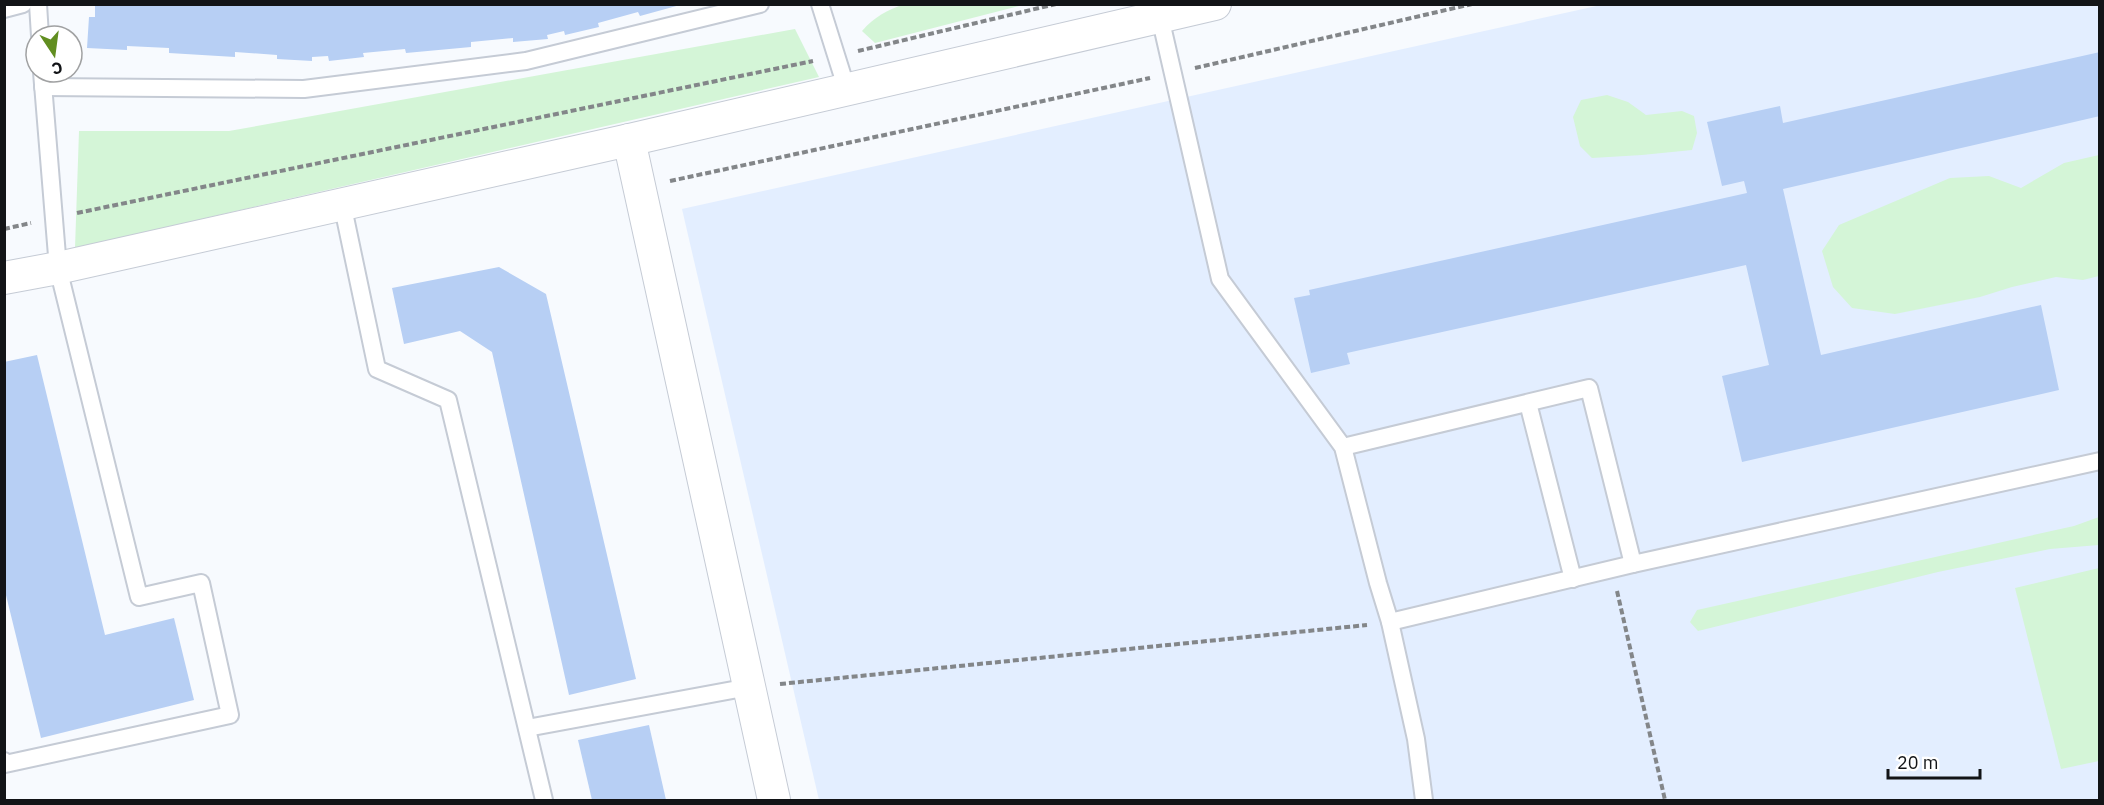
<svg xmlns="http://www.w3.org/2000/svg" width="2104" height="805" font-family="'IBM Plex Sans',sans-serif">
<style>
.built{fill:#e3eeff}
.green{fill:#d4f5d7}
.building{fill:#b7cff4}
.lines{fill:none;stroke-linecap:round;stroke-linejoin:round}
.lane-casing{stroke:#c5cbd5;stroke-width:20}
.street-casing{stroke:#c5cbd5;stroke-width:34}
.path{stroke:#838689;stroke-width:4;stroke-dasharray:6 3;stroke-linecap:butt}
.lane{stroke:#fff;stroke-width:16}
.street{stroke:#fff;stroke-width:32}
</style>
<rect width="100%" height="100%" fill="#f7fafe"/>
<!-- built -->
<polygon class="built" points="1601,5 2099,5 2099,800 819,800 682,209"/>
<!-- green -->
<g class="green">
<path d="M905,4H1023V5L875,43L862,31C874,17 887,10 905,4Z"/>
<polygon points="795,29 819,77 75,248 79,131 229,131"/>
<polygon points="1607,95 1628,102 1646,115 1682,111 1694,116 1697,133 1692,150 1642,155 1592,158 1580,146 1573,117 1581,100"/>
<polygon points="2099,155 2099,276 2083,280 2056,277 2012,287 1980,297 1895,314 1852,308 1833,287 1822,251 1839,225 1950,178 1989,176 2021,188 2064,163"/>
<polygon points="2099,517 2099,545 2050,549 1938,572 1698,631 1690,622 1697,610 2074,526"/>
<polygon points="2099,568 2099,761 2061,769 2015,588"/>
</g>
<!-- building -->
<g class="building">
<polygon points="95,4 680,4 680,5 640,16 638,12 598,23 599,27 565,35 564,31 547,35 548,39 513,42 513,38 471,42 471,47 406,53 405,49 363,53 364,57 329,61 328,56 312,57 312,61 277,59 277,55 235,52 235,57 169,53 169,48 127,46 127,50 87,48 89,17 95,17"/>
<polygon points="2100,52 2100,116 1783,189 1821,355 2041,305 2059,390 1742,462 1722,376 1769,365 1746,265 1347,353 1350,364 1311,373 1294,298 1310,295 1309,290 1747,193 1744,181 1722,186 1707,122 1780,106 1783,123"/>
<polygon points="499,267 546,294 636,679 569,695 492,352 460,331 404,344 392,288"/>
<polygon points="37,355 105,635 174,618 194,700 41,738 4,587 4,362"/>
<polygon points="649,725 666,800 592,800 578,740"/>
</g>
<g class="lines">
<!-- lane casing -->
<g class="lane-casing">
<g id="lane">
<polyline points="38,4 40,36"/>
<polyline points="820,4 847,90"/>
<polyline points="4,9 23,4"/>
<polyline points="1160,17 1220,279 1343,447 1378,583 1390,622 1416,739 1424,800"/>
<polyline points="43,87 304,89 526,61 760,4"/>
<polyline points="342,203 377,369 448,400 544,800"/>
<polyline points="1528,403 1573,579"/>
<polyline points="1343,447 1589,388 1633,564"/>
<polyline points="1390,622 1633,564 2100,461"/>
<polyline points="527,728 749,687"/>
<polyline points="4,761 5,764 230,715 201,583 139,597 58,268 42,72"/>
</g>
</g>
<!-- street casing -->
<g class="street-casing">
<g id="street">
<polyline points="629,140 774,800"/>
<polyline points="4,278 58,268 629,140 1215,4"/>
</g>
</g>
<!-- path -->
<g class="path">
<polyline points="858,51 1056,4"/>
<polyline points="1195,68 1472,4"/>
<polyline points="670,181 1150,78"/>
<polyline points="77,213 813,61"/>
<polyline points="4,229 31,223"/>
<polyline points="1617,591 1665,800"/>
<polyline points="780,684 1367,625"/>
</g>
<!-- lane -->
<use href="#lane" class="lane"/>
<!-- street -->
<use href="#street" class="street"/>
</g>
<!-- border -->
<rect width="2104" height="805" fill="none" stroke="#121417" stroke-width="12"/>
<!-- north arrow -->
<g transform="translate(54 54) rotate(167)"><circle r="28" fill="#ffffff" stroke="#a0a1a2" stroke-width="1.5"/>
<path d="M0-4.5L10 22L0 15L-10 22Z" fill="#618e20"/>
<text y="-9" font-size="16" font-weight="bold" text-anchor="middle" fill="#121417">С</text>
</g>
<!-- scale -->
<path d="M1888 769v9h92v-9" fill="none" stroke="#121417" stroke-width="3"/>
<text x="1897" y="769" font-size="18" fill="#121417" stroke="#ffffff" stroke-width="4.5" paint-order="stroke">20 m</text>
</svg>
